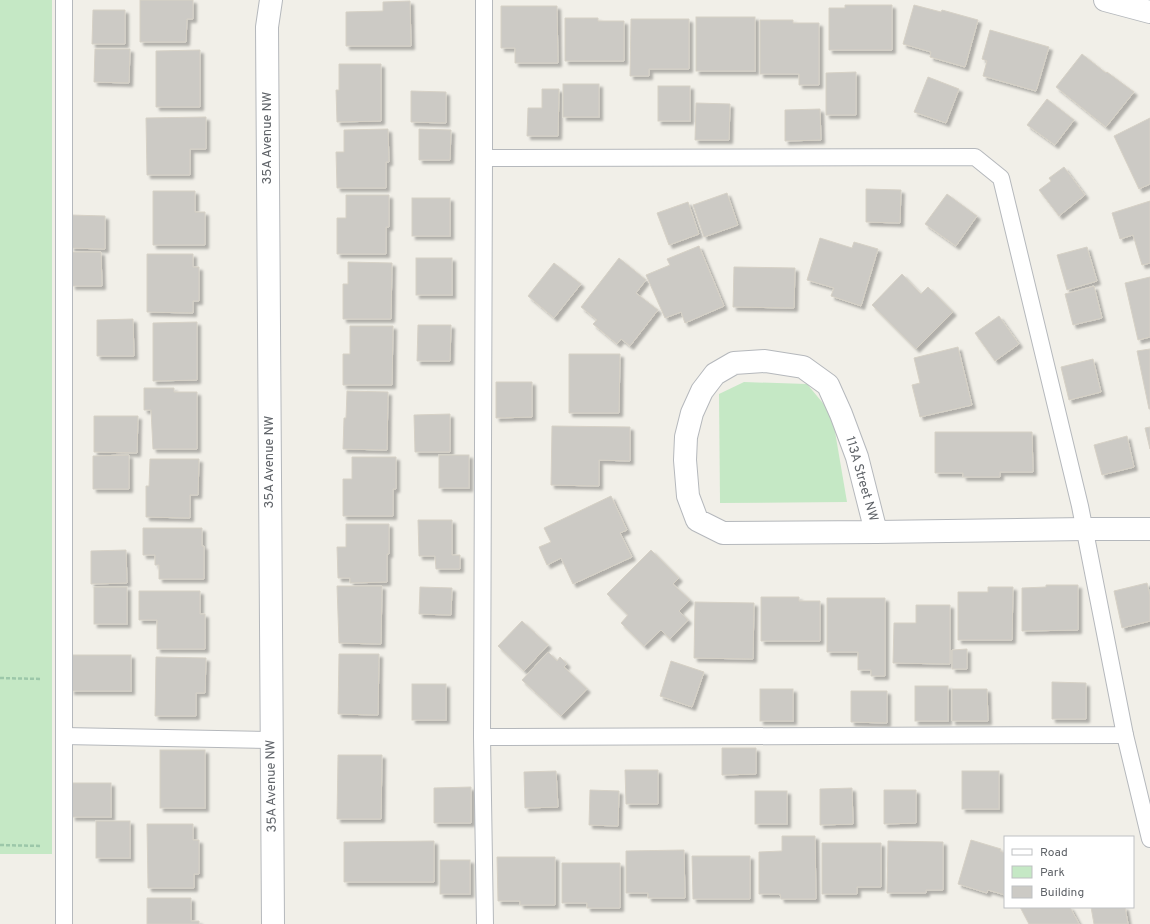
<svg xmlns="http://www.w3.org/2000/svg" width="1150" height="924" font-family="Overpass,sans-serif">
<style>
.green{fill:#c5e8c5}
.building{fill:#cccac5;stroke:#d6d1c6;filter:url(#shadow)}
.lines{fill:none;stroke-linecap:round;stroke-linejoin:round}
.lane-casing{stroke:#b5b8bc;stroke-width:18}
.street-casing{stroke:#b5b8bc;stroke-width:24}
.path{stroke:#9cc7a9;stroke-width:2.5;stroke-dasharray:4 2;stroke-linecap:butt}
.lane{stroke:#fff;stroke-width:16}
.street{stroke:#fff;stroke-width:22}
.labels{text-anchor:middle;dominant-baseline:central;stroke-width:3.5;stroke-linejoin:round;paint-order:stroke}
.street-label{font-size:13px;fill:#5f6368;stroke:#fff}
</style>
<defs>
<filter id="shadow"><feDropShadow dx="3.5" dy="3.5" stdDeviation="1" flood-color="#0004"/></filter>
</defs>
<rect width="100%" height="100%" fill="#f1efe8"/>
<!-- green -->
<g class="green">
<rect x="0" y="0" width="52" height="854"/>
<polygon points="744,382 807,384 832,414 847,502 720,503 719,394"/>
</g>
<!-- building -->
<g class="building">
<polygon points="140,0 193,0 193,19 187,19 186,42 140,42"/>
<polygon points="410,1 411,46 346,46 346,12 383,11 383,2"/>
<polygon points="845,5 892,5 892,50 829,50 829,8 845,8"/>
<polygon points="914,5 941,12 942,10 978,20 965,67 930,57 931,52 903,44"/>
<polygon points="501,6 557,6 558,63 515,63 515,48 501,48"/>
<polygon points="93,10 125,10 125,44 92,44"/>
<rect x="696" y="17" width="59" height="54"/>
<polygon points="565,18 598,18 598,21 624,21 624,61 565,61"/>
<polygon points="631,19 689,19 689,69 649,69 649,76 630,76"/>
<polygon points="760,20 793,20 793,23 819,23 819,85 799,85 799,74 760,74"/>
<polygon points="990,30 1049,47 1036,91 983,76 987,61 982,59"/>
<polygon points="95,49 130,49 129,83 94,82"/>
<polygon points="200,50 200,107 156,107 156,51"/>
<polygon points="1082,54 1106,73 1107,72 1134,92 1106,127 1056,87"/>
<polygon points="339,64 381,64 381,121 337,122 336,90 339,90"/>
<polygon points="856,72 856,115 826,115 826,73"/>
<polygon points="928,77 959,89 946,123 914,112"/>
<rect x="563" y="84" width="36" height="33"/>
<rect x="658" y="86" width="32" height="35"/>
<polygon points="542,89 559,89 558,136 527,136 528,108 542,108"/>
<polygon points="411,91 446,92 446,123 411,122"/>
<polygon points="1047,99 1074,120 1055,145 1027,125"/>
<polygon points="696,103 730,104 729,140 695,140"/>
<polygon points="820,109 821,140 785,141 785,110"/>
<polygon points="206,117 206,149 190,149 190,175 147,175 146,118"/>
<polygon points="1150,118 1150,184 1139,189 1114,136"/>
<polygon points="388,129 389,162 386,162 386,188 337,188 336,152 344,152 344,130"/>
<polygon points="419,129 451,130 450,160 419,160"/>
<polygon points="1064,167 1085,195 1059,216 1039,190 1051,181 1049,178"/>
<polygon points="866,189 901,190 900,223 866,222"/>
<polygon points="153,191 195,191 195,212 205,212 205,245 153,245"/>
<polygon points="727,193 738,225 704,237 693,205"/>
<polygon points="947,194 977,216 956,246 925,224"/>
<polygon points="346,195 389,195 389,227 386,227 386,254 337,254 337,218 346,218"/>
<rect x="412" y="198" width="38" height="38"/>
<polygon points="1150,201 1150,263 1142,265 1133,235 1120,239 1112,213"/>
<polygon points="688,202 699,234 669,245 657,213"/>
<polygon points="71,215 105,216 105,249 71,248"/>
<polygon points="820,238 852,248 854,242 878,249 861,306 831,296 834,288 807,280"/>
<polygon points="699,246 724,306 685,323 681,312 665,318 646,275 670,265 667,259"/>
<polygon points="1087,247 1097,281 1067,290 1057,255"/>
<polygon points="72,252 101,252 102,286 72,286"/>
<polygon points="147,254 193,254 193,267 199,267 199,301 193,301 193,313 147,312"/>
<rect x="416" y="258" width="36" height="37"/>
<polygon points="619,258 646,280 636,293 658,310 630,346 621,339 617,344 593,324 597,320 581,307"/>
<polygon points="348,262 392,263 391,319 343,319 343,284 348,284"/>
<polygon points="554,263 581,284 554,318 528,296"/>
<polygon points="734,267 795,268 794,308 733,307"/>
<polygon points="902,274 921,294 928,287 953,312 916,349 872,305"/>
<polygon points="1150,277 1150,337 1138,340 1125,283"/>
<polygon points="1094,286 1102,318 1073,325 1065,294"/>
<polygon points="999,316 1019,344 995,361 975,333"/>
<polygon points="133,319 134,356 97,356 97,320"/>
<polygon points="197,322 197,380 153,381 153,323"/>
<polygon points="418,325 451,325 450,361 417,361"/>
<polygon points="350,326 393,326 392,385 343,385 343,354 350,354"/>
<polygon points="958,347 972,405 920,417 912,385 920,383 914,358"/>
<polygon points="1150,349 1150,409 1149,409 1137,351"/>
<polygon points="569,354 620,354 619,413 569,413"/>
<polygon points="1093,359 1101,392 1069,400 1061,367"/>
<polygon points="496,382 532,382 532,417 496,418"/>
<polygon points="144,388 174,388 174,392 197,392 197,449 153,449 151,410 144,410"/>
<polygon points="347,391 388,392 387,450 343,449 344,418 346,418"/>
<polygon points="450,414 450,452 415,452 414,415"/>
<polygon points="94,416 138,416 137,453 94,452"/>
<polygon points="552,426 630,427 630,461 599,460 599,486 551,485"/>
<polygon points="1150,427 1150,449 1145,428"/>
<polygon points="935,432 1032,432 1033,472 1000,472 1000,477 963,477 963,473 935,473"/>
<polygon points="1127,436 1134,467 1102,475 1094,445"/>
<polygon points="129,455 129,489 93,489 93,456"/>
<rect x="439" y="455" width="30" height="33"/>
<polygon points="352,457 396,457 396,489 393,489 393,516 343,516 343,479 352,479"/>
<polygon points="150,459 199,459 198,495 190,495 190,518 146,517 146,486 149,486"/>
<polygon points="611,496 627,530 620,533 632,557 573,584 561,558 547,565 539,547 551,542 544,528"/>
<polygon points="418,520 452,520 452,555 460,555 460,569 436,569 435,556 419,556"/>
<polygon points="346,524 389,524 389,554 387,554 387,582 350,583 350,578 338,578 337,547 346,547"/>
<polygon points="143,528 202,528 202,546 204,546 204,579 159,579 159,565 155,565 155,555 143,555"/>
<polygon points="126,550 127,583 91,584 91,551"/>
<polygon points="651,550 679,578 673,584 690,600 679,611 688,620 670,639 661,630 644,646 621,623 628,615 607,594"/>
<polygon points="1147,583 1150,595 1150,621 1122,628 1114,591"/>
<polygon points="1046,585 1078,585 1078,630 1022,631 1022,588 1046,587"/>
<polygon points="337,586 382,586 381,644 339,643"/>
<rect x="94" y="587" width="33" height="37"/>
<polygon points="420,587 452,588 451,615 419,614"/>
<polygon points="988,587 1013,587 1012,640 958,640 958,592 988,592"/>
<polygon points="139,591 200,591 200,614 205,614 205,649 157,649 157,620 139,620"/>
<polygon points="761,597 799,597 799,601 820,601 820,641 761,641"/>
<polygon points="827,598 885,598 885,676 871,676 871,670 858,670 858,652 827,652"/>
<polygon points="695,602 754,603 753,659 694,658"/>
<polygon points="916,605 950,605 950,664 893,663 894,623 916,623"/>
<polygon points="522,621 548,645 524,671 498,646"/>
<polygon points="967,649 967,669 952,669 952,650"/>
<polygon points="548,652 557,661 560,657 567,664 564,667 587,689 561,716 522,680"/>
<polygon points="339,654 379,654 378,715 338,714"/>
<rect x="71" y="655" width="60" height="36"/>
<polygon points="156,657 206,658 205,693 196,693 196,716 155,716"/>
<polygon points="671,661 704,672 692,707 660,696"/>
<polygon points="1052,682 1086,683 1086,719 1052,719"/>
<rect x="412" y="684" width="34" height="36"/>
<rect x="915" y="686" width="33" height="35"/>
<rect x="760" y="689" width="33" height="32"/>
<polygon points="952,689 987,689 988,721 952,721"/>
<polygon points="851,691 887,691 887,723 851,722"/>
<polygon points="722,748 756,748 756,774 722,775"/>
<rect x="160" y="750" width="45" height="58"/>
<polygon points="338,755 382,755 381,819 337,819"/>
<polygon points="625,770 658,770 658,804 626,804"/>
<polygon points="556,771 558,807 525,808 524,772"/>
<rect x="962" y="771" width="37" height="38"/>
<rect x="72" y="783" width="39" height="34"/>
<polygon points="471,787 471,823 434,823 434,788"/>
<polygon points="852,788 853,824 820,825 820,789"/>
<polygon points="590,790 619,791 618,826 589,825"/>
<polygon points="884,790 916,790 916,823 884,824"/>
<rect x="755" y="791" width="32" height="33"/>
<rect x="96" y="821" width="34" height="37"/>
<polygon points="147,824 193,824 193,840 199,840 199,874 194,874 194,888 148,888"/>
<polygon points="782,836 815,836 816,899 781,899 780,894 759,894 759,852 782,851"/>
<polygon points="971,840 1001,849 1000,851 1005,853 1005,895 988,890 987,893 958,884"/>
<polygon points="434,841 434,882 344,882 344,842"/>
<polygon points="888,841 943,842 943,890 926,890 926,893 887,893"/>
<polygon points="822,843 881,843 881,887 857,887 857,894 822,894"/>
<polygon points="684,850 685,898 648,898 648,893 626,893 626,851"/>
<polygon points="692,856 750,856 750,899 693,899"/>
<polygon points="497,857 555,857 555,905 520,905 520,901 498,901"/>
<rect x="440" y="860" width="30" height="34"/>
<polygon points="562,863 620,863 620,908 587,908 587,903 562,903"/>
<polygon points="147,898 191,898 191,921 199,921 199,924 147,924"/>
<polygon points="1020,907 1070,907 1079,924 1029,924"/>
<polygon points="1091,907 1125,907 1128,924 1094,924"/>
</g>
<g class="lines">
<!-- lane casing -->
<g class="lane-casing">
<g id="lane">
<polyline points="484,0 484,158"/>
<polyline points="1125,735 1150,839"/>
<polyline points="64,736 271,740"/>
<polyline points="482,737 1125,735 1080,506 1001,178 975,157 484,158 482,737 485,924"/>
<polyline points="64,924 64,0"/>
</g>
</g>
<!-- street casing -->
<g class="street-casing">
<g id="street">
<polyline points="271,0 267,27 273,924"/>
<polyline points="1105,0 1150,12"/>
<polyline points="876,532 857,457 841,414 828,385 803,367 765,361 734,363 715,374 702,391 692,413 686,437 685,460 688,496 697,520 723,533 876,532 1085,529 1150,529"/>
</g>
</g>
<!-- path -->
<g class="path">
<polyline points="0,678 42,679"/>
<polyline points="0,845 42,846"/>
</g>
<!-- lane -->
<use href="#lane" class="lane"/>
<!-- street -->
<use href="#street" class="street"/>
</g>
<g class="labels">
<!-- street labels -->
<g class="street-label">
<text transform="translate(268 138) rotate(-90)">35A Avenue NW</text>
<text transform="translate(270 462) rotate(-90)">35A Avenue NW</text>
<text transform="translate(861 479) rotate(74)">113A Street NW</text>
<text transform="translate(272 786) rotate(-91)">35A Avenue NW</text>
</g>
</g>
<!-- legend -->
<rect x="1004" y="836" width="130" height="72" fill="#ffffff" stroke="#bfc1c3"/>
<rect x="1012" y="849" width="20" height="6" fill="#ffffff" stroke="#bfc1c3"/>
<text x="1040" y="856" font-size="12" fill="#5f6368">Road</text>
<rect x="1012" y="866" width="20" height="12" fill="#c5e8c5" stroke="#bfc1c3"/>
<text x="1040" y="876" font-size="12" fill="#5f6368">Park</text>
<rect x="1012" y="886" width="20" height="12" fill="#cccac5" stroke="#bfc1c3"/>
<text x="1040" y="896" font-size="12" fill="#5f6368">Building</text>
</svg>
